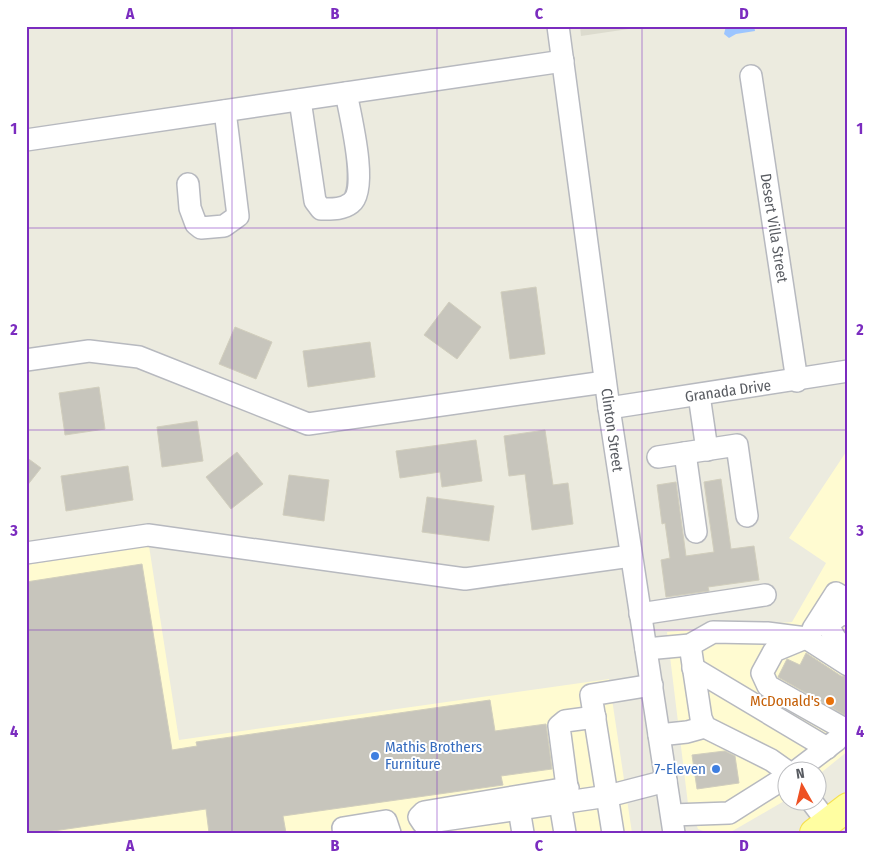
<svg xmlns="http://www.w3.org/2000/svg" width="874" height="859" font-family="'Fira Sans Condensed',sans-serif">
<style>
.commercial{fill:#fffbd1}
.education{fill:#dcdbce}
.water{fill:#9cc5ff}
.building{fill:#c7c5bc;stroke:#d1cebd}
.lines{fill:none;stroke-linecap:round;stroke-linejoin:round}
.minor-casing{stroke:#b7b9bf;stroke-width:24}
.major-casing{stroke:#f6e04f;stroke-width:30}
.minor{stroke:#fff;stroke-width:21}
.major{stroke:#fffea1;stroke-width:28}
.grid{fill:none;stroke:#7b2cbf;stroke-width:1;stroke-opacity:0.55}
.food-dot{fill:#e8710a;stroke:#fff;stroke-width:2}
.shop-dot{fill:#3f7fe0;stroke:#fff;stroke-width:2}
.labels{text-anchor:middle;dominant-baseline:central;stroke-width:4;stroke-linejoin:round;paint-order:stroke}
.street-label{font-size:15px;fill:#585b61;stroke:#fff}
.food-label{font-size:15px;fill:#c56008;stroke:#fff;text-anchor:end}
.shop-label{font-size:15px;fill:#366cbe;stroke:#fff;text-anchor:start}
.neatline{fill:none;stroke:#7b2cbf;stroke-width:2}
.grid-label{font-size:16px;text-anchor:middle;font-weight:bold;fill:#7b2cbf}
</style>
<rect width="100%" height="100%" fill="#ecebdf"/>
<!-- commercial -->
<g class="commercial">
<polygon points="848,449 848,751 817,776 816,772 786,772 786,800 729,833 708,833 698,829 688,804 667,632 792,622 826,563 789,538"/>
<polygon points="149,546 179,740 609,679 632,833 26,833 26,565"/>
</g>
<!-- education -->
<polygon class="education" points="580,26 649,26 581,36"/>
<!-- water -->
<polygon class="water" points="726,26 754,26 755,31 736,34 729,38 724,34"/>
<!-- building -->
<g class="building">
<polygon points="536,287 545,354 510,359 501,292"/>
<polygon points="449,302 481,327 457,359 424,335"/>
<polygon points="235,327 272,342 256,379 219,364"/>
<polygon points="370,342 375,377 308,387 303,351"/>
<polygon points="99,387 105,429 65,435 59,393"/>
<polygon points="197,421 203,461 162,467 157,427"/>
<polygon points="545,430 553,485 568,483 573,524 532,530 525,474 509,476 504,436"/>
<polygon points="476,440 482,481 442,487 440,472 400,478 396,451"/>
<polygon points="237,452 263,484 231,509 206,477"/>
<polygon points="26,457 41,468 26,487"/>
<polygon points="128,466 133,500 66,511 61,476"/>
<polygon points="289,475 329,480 324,521 283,515"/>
<polygon points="721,479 731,549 754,546 759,580 708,587 709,591 666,597 661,560 670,558 665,523 662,524 657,485 676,482 686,556 714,552 704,482"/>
<polygon points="427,497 494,506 489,541 422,532"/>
<polygon points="142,564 172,750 197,746 196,742 490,700 495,731 546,724 552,769 501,776 503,785 283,816 286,833 209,833 206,809 39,833 26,833 26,582"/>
<polygon points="806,653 841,676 848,677 848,717 778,677 787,659 800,665"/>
<polygon points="725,751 735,756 739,783 697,789 692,755"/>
</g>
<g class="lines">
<!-- minor casing -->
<g class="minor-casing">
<g id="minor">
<polyline points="558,26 609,408 674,833"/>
<polyline points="751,76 797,381"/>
<path d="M300,100L315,201L321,209C331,209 342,210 351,203C369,190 350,114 346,93"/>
<polyline points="26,140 563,61"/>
<polyline points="188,184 190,208 196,224 201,228 224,226 238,216 225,111"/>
<polyline points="26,360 89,351 139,357 308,424 605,382"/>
<polyline points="699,395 707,450"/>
<polyline points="609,408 848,371"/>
<polyline points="685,453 696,532"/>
<polyline points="658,457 737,445 747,516"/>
<polyline points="26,553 148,535 465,579 631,556"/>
<polyline points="640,614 765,595"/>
<path d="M848,614L840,615L829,623C831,636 838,643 848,650"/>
<polyline points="813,629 836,593 848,600"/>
<polyline points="803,639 774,651 762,673 768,686 848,731"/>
<polyline points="690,645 701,718 705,727 771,760 788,772"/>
<polyline points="646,649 690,645 713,632 767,633 806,638 848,665"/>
<polyline points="693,668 827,748"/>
<polyline points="659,735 687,732 705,727"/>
<polyline points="795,772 837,740"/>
<polyline points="568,788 424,812 419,817 423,823 608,796 666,781"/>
<polyline points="569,802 559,726 565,721 595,717"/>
<polyline points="812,802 828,823"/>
<polyline points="560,803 565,833"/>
<polyline points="519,809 523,833"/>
<polyline points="672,815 729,813 786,777"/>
<polyline points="344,833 343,828 386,821 390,833"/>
<polyline points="613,833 591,695 652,685"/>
</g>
</g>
<!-- major casing -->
<g class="major-casing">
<polyline id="major" points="814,833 848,807"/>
</g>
<!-- minor -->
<use href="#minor" class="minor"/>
<!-- major -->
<use href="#major" class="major"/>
</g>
<!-- grid -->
<path class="grid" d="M232,26V833M437,26V833M642,26V833M26,228H848M26,430H848M26,630H848"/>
<!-- markers -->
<circle class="food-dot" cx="830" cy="701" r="5"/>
<g class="shop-dot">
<circle cx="375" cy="756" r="5"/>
<circle cx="716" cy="769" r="5"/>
</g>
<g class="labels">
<!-- street labels -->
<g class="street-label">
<text transform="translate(774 228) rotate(81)">Desert Villa Street</text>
<text transform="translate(728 391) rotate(-8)">Granada Drive</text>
<text transform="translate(612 430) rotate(82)">Clinton Street</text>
</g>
<!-- food labels -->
<g class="food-label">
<text x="820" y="701">McDonald's</text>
</g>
<!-- shop labels -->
<g class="shop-label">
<text x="385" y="747">Mathis Brothers<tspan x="385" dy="17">Furniture</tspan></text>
<text x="706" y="769" text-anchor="end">7-Eleven</text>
</g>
</g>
<!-- border -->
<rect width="874" height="859" fill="none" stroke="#ffffff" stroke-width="55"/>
<!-- north arrow -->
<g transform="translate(802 786) rotate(352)"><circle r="24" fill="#ffffff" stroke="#bcbdc0"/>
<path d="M0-4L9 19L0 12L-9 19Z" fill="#ee5123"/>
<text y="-8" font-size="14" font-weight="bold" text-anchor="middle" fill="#585b61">N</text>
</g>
<rect x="28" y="28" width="818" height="804" class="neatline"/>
<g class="grid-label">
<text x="130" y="19">A</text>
<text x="335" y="19">B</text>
<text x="539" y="19">C</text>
<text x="744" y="19">D</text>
<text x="14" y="134">1</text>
<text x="860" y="134">1</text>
<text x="14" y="335">2</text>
<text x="860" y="335">2</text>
<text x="14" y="536">3</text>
<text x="860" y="536">3</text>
<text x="14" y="737">4</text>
<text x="860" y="737">4</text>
<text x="130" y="851">A</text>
<text x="335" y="851">B</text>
<text x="539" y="851">C</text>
<text x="744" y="851">D</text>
</g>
</svg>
